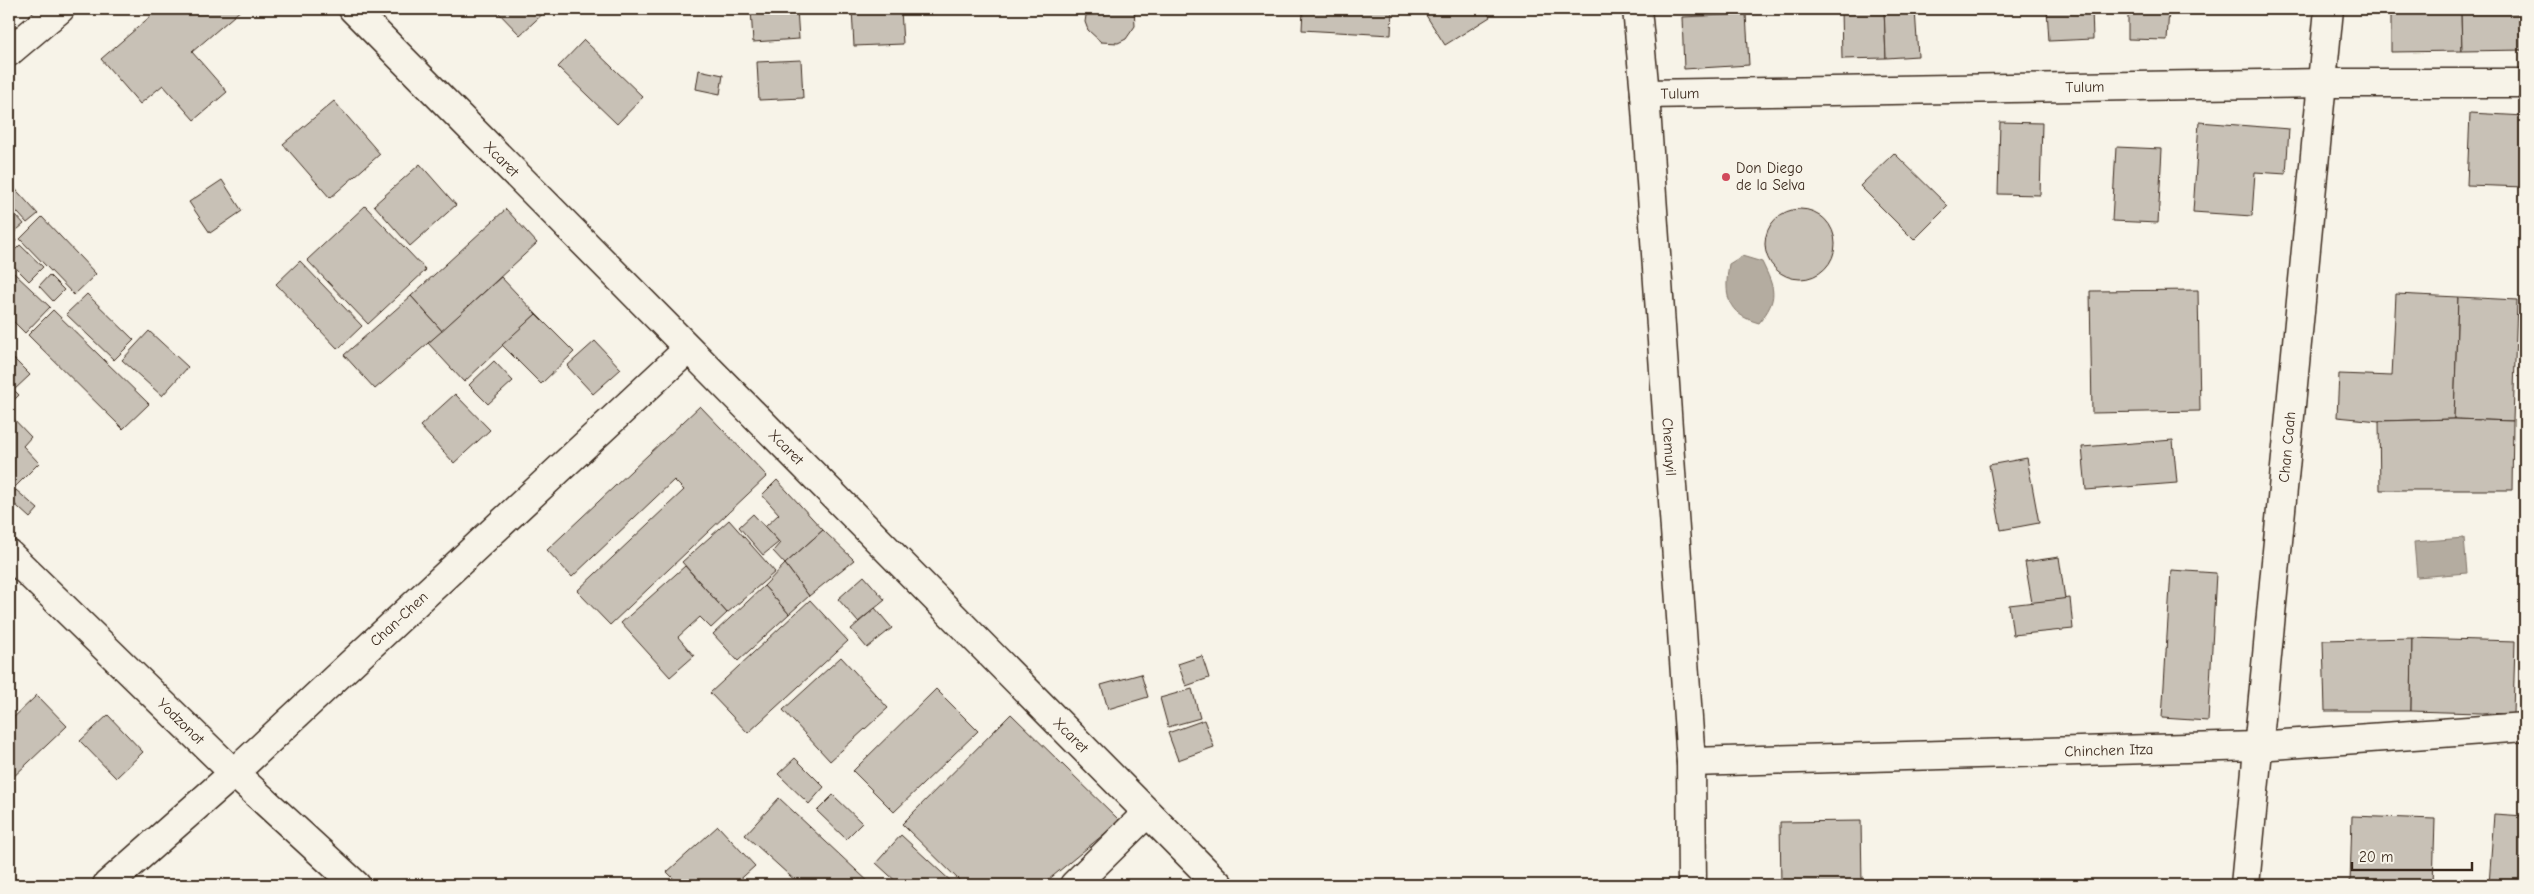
<svg xmlns="http://www.w3.org/2000/svg" width="2534" height="894" font-family="'Comic Neue',sans-serif">
<style>
.water{fill:#b4aca0;stroke:#84786c}
.building{fill:#c8c1b6;stroke:#3b2a1e}
.lines{fill:none;stroke-linecap:round;stroke-linejoin:round}
.minor-casing{stroke:#3b2a1e;stroke-width:31}
.minor{stroke:#f7f3e8;stroke-width:28}
.poi-dot{fill:#d1495b;stroke:#f7f3e8;stroke-width:2}
.labels{text-anchor:middle;dominant-baseline:central;stroke-width:4.5;stroke-linejoin:round;paint-order:stroke}
.street-label{font-size:15px;fill:#3b2a1e;stroke:#f7f3e8}
.poi-label{font-size:15px;fill:#3b2a1e;stroke:#f7f3e8;text-anchor:start}
</style>
<rect width="100%" height="100%" fill="#f7f3e8"/>
<filter id="ink" filterUnits="userSpaceOnUse"><feTurbulence type="fractalNoise" baseFrequency=".02" numOctaves="2"/><feDisplacementMap in="SourceGraphic" scale="10" xChannelSelector="R" yChannelSelector="G"/><feConvolveMatrix kernelMatrix="1 2 1 2 8 2 1 2 1" color-interpolation-filters="sRGB"/></filter>
<g filter="url(#ink)">
<!-- water -->
<g class="water">
<path d="M1742,256L1762,262C1775,289 1779,298 1759,323C1726,314 1724,295 1729,264Z"/>
<polygon points="2464,538 2467,573 2417,577 2414,542"/>
</g>
<!-- building -->
<g class="building">
<polygon points="159,9 242,9 192,52 227,92 194,120 163,85 140,104 101,59"/>
<polygon points="495,9 548,9 520,35"/>
<polygon points="751,9 797,9 799,39 753,42"/>
<polygon points="852,9 901,9 903,44 854,46"/>
<polygon points="1087,9 1134,9 1135,26 1126,39 1118,43 1101,42 1088,30 1085,22"/>
<polygon points="1303,9 1392,9 1391,35 1302,30"/>
<polygon points="1422,9 1485,9 1490,17 1445,45"/>
<polygon points="1841,9 1884,9 1886,58 1842,59"/>
<polygon points="1884,9 1915,9 1918,56 1886,58"/>
<polygon points="2047,9 2092,9 2093,39 2049,41"/>
<polygon points="2128,9 2169,9 2167,40 2128,39"/>
<polygon points="2391,9 2461,9 2462,51 2391,52"/>
<polygon points="2461,9 2525,9 2525,50 2462,51"/>
<polygon points="1746,14 1749,65 1684,69 1682,17"/>
<polygon points="584,40 643,97 617,124 558,67"/>
<polygon points="801,60 803,98 759,100 757,62"/>
<polygon points="699,70 723,75 720,94 696,89"/>
<polygon points="334,101 380,154 330,198 283,144"/>
<polygon points="2470,113 2525,116 2525,187 2467,185"/>
<polygon points="2000,122 2042,123 2040,195 1998,194"/>
<polygon points="2199,122 2289,129 2286,174 2255,172 2252,216 2193,212"/>
<polygon points="2116,147 2162,149 2158,223 2112,221"/>
<polygon points="1894,153 1948,206 1914,240 1860,186"/>
<polygon points="420,164 456,205 410,246 374,205"/>
<polygon points="222,180 242,211 210,233 189,202"/>
<polygon points="9,182 38,214 27,223 9,203"/>
<polygon points="365,206 426,270 368,324 307,260"/>
<polygon points="9,207 24,224 11,235 16,241 9,248"/>
<circle cx="1800" cy="244" r="35"/>
<polygon points="506,209 537,243 442,331 411,296"/>
<polygon points="42,217 96,274 74,295 20,239"/>
<polygon points="20,245 43,267 29,281 15,267 10,272 9,270 9,256"/>
<polygon points="300,261 362,326 338,349 276,284"/>
<polygon points="14,273 50,307 25,333 9,317 9,279"/>
<polygon points="49,275 64,290 53,301 39,286"/>
<polygon points="501,277 536,314 464,382 428,343"/>
<polygon points="2198,290 2200,411 2092,413 2090,291"/>
<polygon points="87,294 134,340 114,360 66,314"/>
<polygon points="2396,294 2458,297 2454,419 2379,421 2337,417 2339,374 2392,376"/>
<polygon points="411,296 442,331 375,389 344,355"/>
<polygon points="2458,297 2517,300 2513,421 2454,419"/>
<polygon points="53,310 149,404 123,429 28,335"/>
<polygon points="536,314 574,352 541,384 502,345"/>
<polygon points="149,331 188,367 162,396 122,360"/>
<polygon points="595,341 621,369 593,394 567,366"/>
<polygon points="11,356 30,375 14,390 19,395 9,405"/>
<polygon points="494,361 513,381 488,404 469,385"/>
<polygon points="455,394 490,430 454,463 420,426"/>
<polygon points="700,406 767,476 610,625 577,591 684,490 674,480 572,577 547,550"/>
<polygon points="9,414 31,437 23,446 39,463 9,493"/>
<polygon points="2454,419 2513,421 2512,490 2380,490 2379,421"/>
<polygon points="2173,440 2177,483 2086,490 2082,447"/>
<polygon points="2027,458 2039,523 2001,530 1989,465"/>
<polygon points="777,480 823,530 785,564 773,551 780,543 765,527 779,514 762,495"/>
<polygon points="16,490 38,509 30,518 9,499"/>
<polygon points="753,514 779,542 763,555 739,527"/>
<polygon points="729,520 775,572 727,613 682,562"/>
<polygon points="823,530 854,560 809,596 785,564"/>
<polygon points="2059,557 2065,599 2032,603 2025,562"/>
<polygon points="785,564 809,596 789,614 764,586"/>
<polygon points="685,566 727,613 711,628 700,617 678,637 694,656 670,677 621,623"/>
<polygon points="2171,570 2216,573 2208,721 2162,718"/>
<polygon points="864,576 885,600 858,622 838,599"/>
<polygon points="764,586 789,614 738,661 713,634"/>
<polygon points="2070,598 2073,629 2013,635 2009,605"/>
<polygon points="810,600 848,641 748,733 710,693"/>
<polygon points="875,608 892,628 867,648 851,629"/>
<polygon points="2412,638 2411,711 2325,711 2323,640"/>
<polygon points="2412,638 2515,641 2513,714 2411,711"/>
<polygon points="1202,656 1209,678 1186,686 1178,664"/>
<polygon points="841,657 888,708 830,761 783,710"/>
<polygon points="1141,674 1148,697 1108,709 1101,685"/>
<polygon points="936,689 978,731 894,812 853,771"/>
<polygon points="1192,689 1200,718 1168,727 1160,698"/>
<polygon points="37,695 67,726 9,781 9,722"/>
<polygon points="1011,714 1120,821 1042,885 964,885 902,824"/>
<polygon points="108,715 143,752 116,778 80,741"/>
<polygon points="1204,720 1214,747 1178,760 1168,733"/>
<polygon points="795,758 824,787 809,804 778,774"/>
<polygon points="833,795 862,823 846,839 817,811"/>
<polygon points="779,798 872,885 800,885 745,835"/>
<polygon points="2494,814 2525,816 2525,885 2489,885"/>
<polygon points="2352,816 2435,819 2433,885 2350,885"/>
<polygon points="1861,821 1862,885 1781,885 1780,822"/>
<polygon points="718,826 755,866 734,885 680,885 667,872"/>
<polygon points="901,835 955,885 900,885 876,863"/>
</g>
<g class="lines">
<!-- minor casing -->
<g class="minor-casing">
<g id="minor">
<path id="s1" d="M353,9L1219,885"/>
<path id="s2" d="M1637,9L1645,94L1691,762L1692,885"/>
<polyline points="9,52 60,9"/>
<path id="s3" d="M1645,94L2324,83H2525"/>
<path id="s4" d="M9,554L234,773L356,885"/>
<path id="s5" d="M1691,762L2257,746L2525,727"/>
<path id="s6" d="M107,885L234,773L688,349"/>
<polyline points="1074,885 1147,813"/>
<path id="s7" d="M2245,885L2329,9"/>
</g>
</g>
<!-- minor -->
<use href="#minor" class="minor"/>
</g>
</g>
<!-- markers -->
<circle class="poi-dot" cx="1726" cy="177" r="5"/>
<g class="labels">
<!-- street labels -->
<g class="street-label">
<text stroke="none"><textPath href="#s3" startOffset="440">Tulum</textPath></text>
<text stroke="none"><textPath href="#s3" startOffset="35">Tulum</textPath></text>
<text stroke="none"><textPath href="#s1" startOffset="211">Xcaret</textPath></text>
<text stroke="none"><textPath href="#s2" startOffset="439">Chemuyil</textPath></text>
<text stroke="none"><textPath href="#s7" startOffset="440">Chan Caah</textPath></text>
<text stroke="none"><textPath href="#s1" startOffset="616">Xcaret</textPath></text>
<text stroke="none"><textPath href="#s6" startOffset="395">Chan-Chen</textPath></text>
<text stroke="none"><textPath href="#s4" startOffset="240">Yodzonot</textPath></text>
<text stroke="none"><textPath href="#s1" startOffset="1021">Xcaret</textPath></text>
<text stroke="none"><textPath href="#s5" startOffset="418">Chinchen Itza</textPath></text>
</g>
<!-- poi labels -->
<g class="poi-label">
<text x="1736" y="168">Don Diego<tspan x="1736" dy="17">de la Selva</tspan></text>
</g>
</g>
<!-- margin -->
<rect width="2534" height="894" fill="none" stroke="#f7f3e8" stroke-width="30"/>
<rect x="15" y="15" width="2504" height="864" fill="none" stroke="#3b2a1e" stroke-width="2" filter="url(#ink)"/>
<!-- scale -->
<path d="M2352 862v8h120v-8" fill="none" stroke="#3b2a1e" stroke-width="2.5"/>
<text x="2359" y="862" font-size="15" fill="#3b2a1e" stroke="#f7f3e8" stroke-width="4" paint-order="stroke">20 m</text>
</svg>
